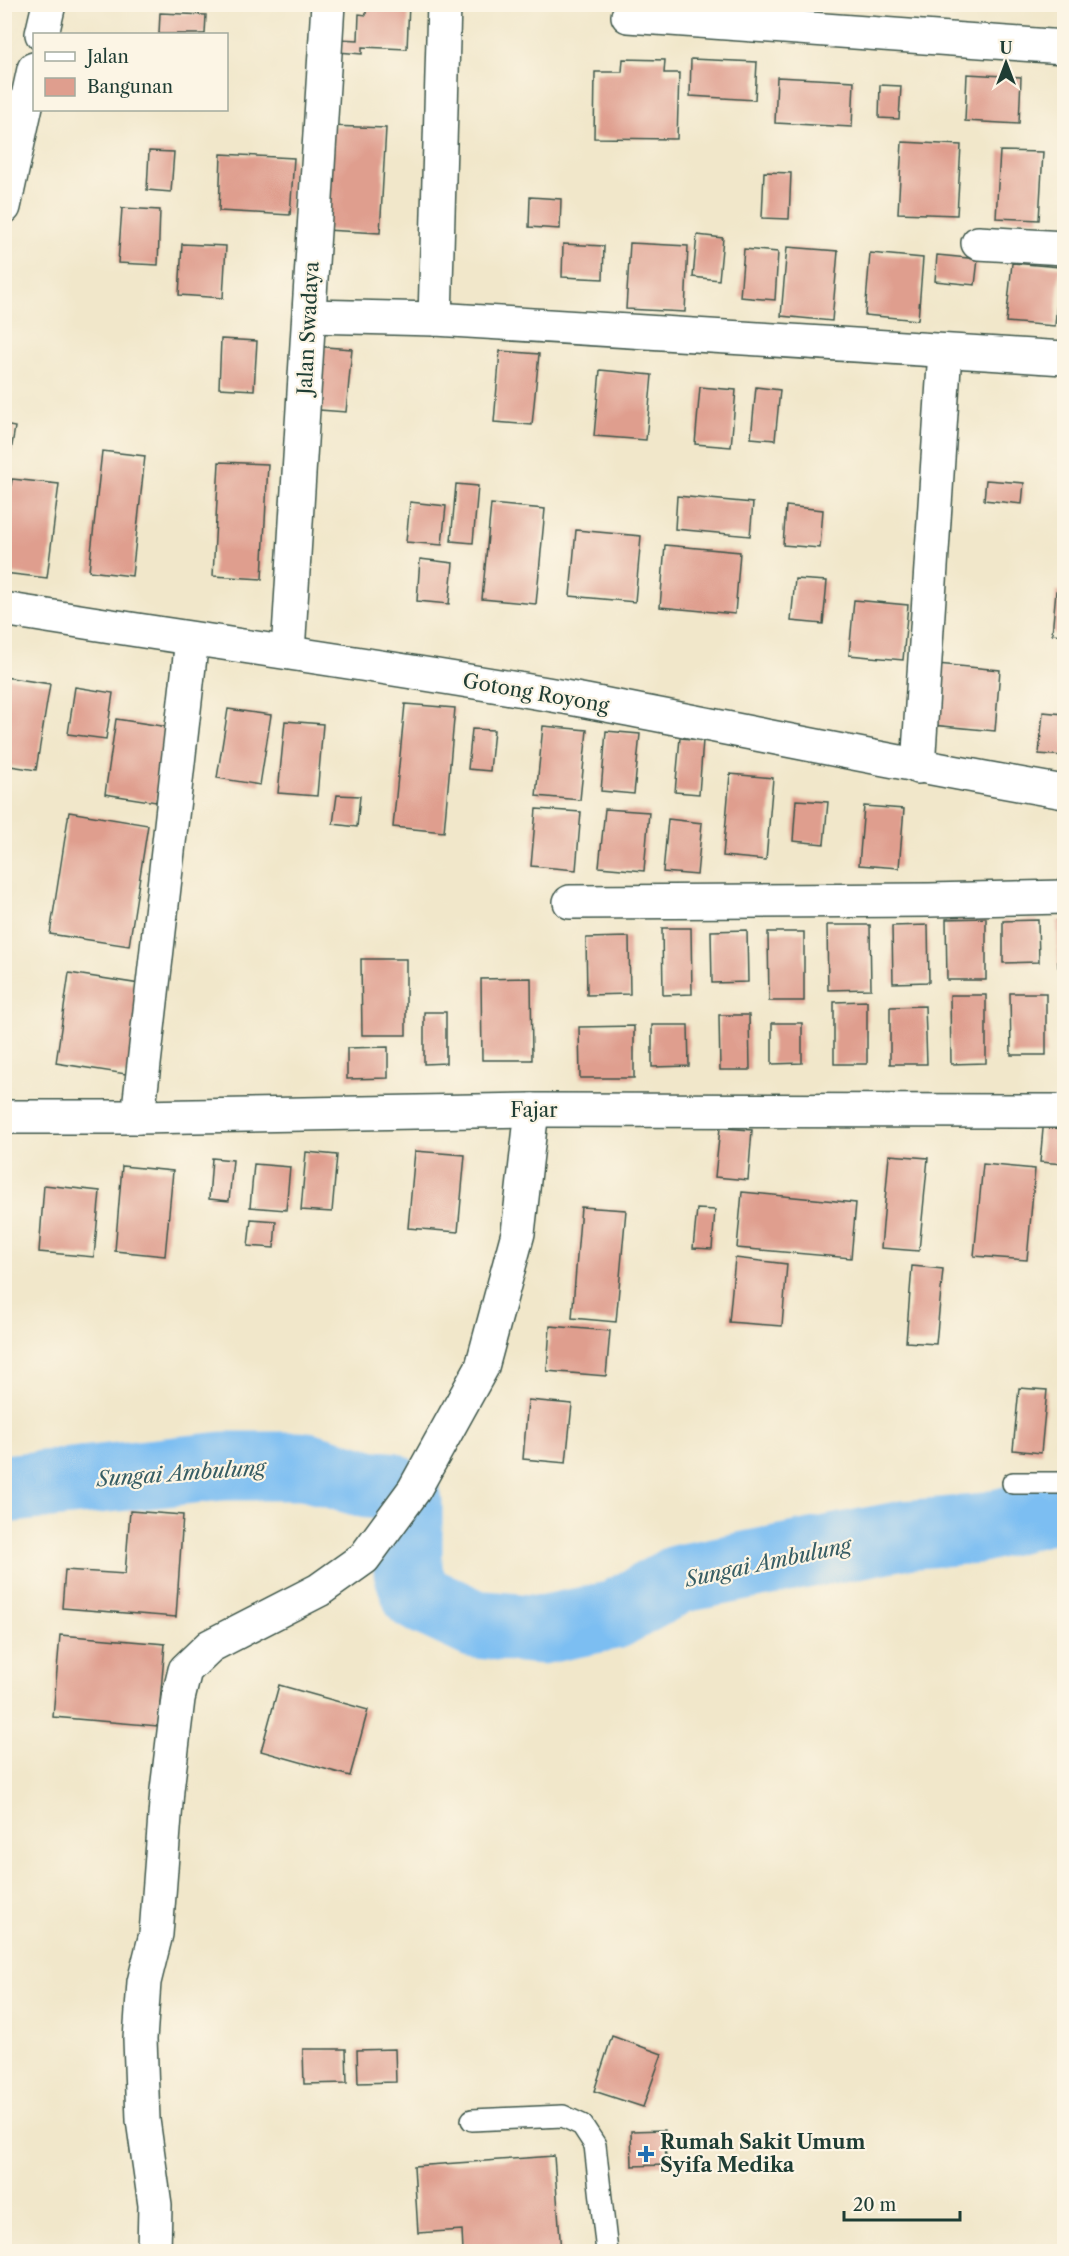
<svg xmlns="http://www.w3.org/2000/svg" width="1069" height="2256" font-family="'Libre Caslon Text',serif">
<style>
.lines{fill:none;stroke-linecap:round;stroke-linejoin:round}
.river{stroke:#7cbef2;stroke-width:69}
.building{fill:#df9e8e}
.lane-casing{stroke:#3e564a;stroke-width:24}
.street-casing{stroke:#3e564a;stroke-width:36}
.lane{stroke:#fff;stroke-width:21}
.street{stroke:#fff;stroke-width:33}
.poi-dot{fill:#1f6fb2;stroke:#fcf5e5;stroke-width:2}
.labels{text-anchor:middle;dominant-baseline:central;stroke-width:4.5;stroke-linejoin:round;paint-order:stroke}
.street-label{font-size:20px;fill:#1f3d34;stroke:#fcf5e5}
.poi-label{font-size:20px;font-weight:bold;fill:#1f3d34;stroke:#fcf5e5;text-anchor:start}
.water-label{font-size:21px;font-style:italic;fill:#365d64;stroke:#fcf5e5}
</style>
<rect width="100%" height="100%" fill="#fcf5e5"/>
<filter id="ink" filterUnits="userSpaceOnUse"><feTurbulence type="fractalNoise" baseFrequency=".0167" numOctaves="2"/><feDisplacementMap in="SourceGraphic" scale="12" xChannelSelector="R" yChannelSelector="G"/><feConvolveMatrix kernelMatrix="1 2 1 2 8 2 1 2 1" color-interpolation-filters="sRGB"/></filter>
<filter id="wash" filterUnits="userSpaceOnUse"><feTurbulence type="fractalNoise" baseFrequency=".008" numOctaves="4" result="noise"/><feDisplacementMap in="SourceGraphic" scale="24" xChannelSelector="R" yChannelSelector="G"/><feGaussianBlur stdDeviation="1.35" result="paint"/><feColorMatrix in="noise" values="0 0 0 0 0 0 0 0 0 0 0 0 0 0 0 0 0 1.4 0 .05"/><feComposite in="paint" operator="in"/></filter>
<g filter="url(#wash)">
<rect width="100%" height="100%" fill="#f1e7ca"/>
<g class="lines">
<!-- river -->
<polyline class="river" points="4,1489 223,1466 306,1466 368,1484 390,1486 408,1501 408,1572 417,1597 475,1624 541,1630 614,1615 679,1579 903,1535 977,1529 1064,1506"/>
</g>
<g id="blocks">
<!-- building -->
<g class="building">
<polygon points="366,4 409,4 407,49 362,47 362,54 338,52 339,39 358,40 359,14 366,15"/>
<polygon points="160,13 206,15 205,34 159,34"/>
<polygon points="623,59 665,60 664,73 679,73 677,139 594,138 595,72 622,72"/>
<polygon points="691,59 757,62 755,100 690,96"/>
<polygon points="967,74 1021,77 1019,124 965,121"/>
<polygon points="777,77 854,81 852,127 775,123"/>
<polygon points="880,85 901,86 899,119 879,118"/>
<polygon points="330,126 386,128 380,233 325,230"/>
<polygon points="902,142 961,145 957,215 898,213"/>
<polygon points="149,151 174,152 171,192 147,190"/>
<polygon points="1000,151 1043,152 1039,220 996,218"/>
<polygon points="221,154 294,158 290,215 219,211"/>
<polygon points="764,172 791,173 789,219 762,218"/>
<polygon points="530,197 561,199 560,229 529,227"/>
<polygon points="122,208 160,210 158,265 118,263"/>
<polygon points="697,235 723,238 719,280 693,277"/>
<polygon points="630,243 688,246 685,312 626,309"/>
<polygon points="182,244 226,246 223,298 179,295"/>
<polygon points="563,244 604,246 603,279 562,277"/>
<polygon points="787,247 838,251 832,321 781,316"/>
<polygon points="744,249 778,252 775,300 740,297"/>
<polygon points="870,253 923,258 918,320 865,315"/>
<polygon points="937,255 978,259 975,285 935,281"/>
<polygon points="1012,263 1060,267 1055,326 1006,322"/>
<polygon points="221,339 257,341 254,390 219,388"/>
<polygon points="312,346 352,349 346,412 306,409"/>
<polygon points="500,351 539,354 532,425 494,422"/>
<polygon points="600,370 652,375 646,440 594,436"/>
<polygon points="700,387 736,390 731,447 695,444"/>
<polygon points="756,387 780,390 775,440 751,438"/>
<polygon points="4,425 15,427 9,464 4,464"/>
<polygon points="102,451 145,456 132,576 89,571"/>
<polygon points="219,462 268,464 262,579 213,576"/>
<polygon points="12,479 59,484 47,578 4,573 4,535"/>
<polygon points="986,480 1024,483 1022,504 984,500"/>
<polygon points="456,484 478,486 473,543 451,541"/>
<polygon points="677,496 753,503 750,536 675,529"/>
<polygon points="410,502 446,506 442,545 406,542"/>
<polygon points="491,504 545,509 536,604 482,599"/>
<polygon points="786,506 823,510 820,548 783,545"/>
<polygon points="576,530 641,536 635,602 570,596"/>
<polygon points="665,545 740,552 735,614 660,607"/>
<polygon points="420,559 453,563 449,604 417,601"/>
<polygon points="795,579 827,581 823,624 791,621"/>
<polygon points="1056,591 1064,591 1064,635 1052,634"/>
<polygon points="854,600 908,605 903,660 849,655"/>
<polygon points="937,664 1000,670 995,731 932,725"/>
<polygon points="4,677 50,684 36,770 4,765"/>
<polygon points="75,687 113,693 106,739 68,734"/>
<polygon points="405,704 455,708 444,832 393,827"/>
<polygon points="228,709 271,715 260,785 217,778"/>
<polygon points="1043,712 1064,714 1064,756 1039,754"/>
<polygon points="116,719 168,727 156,802 105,794"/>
<polygon points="285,721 323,724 317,796 278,793"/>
<polygon points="543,726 587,730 580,800 536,796"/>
<polygon points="472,729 494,730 490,771 468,769"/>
<polygon points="606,731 640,734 634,794 601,791"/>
<polygon points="680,738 703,740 699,794 675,792"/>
<polygon points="730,774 773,778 766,860 723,856"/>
<polygon points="337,795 360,796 357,827 333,824"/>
<polygon points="796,800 828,802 824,844 793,841"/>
<polygon points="864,806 904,809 899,868 859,865"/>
<polygon points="536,809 581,812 576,870 531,866"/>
<polygon points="605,809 649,812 644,871 599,867"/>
<polygon points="69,812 148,825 129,946 50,934"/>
<polygon points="668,819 702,823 697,875 663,872"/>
<polygon points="986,918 986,980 947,980 946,919"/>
<polygon points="1038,920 1039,962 1003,963 1003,921"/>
<polygon points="1057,921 1064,921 1064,967 1058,967"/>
<polygon points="827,925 870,925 871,989 828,990"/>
<polygon points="928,925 929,982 893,983 892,926"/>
<polygon points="662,928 691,928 692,994 663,995"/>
<polygon points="747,930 748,982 712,983 711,931"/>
<polygon points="768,932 804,932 804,1001 769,1001"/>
<polygon points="629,937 630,994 587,995 586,938"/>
<polygon points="361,959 406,959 406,1035 362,1035"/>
<polygon points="69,973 146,985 132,1075 56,1063"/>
<polygon points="531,978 532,1060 482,1060 481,979"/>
<polygon points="1010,993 1046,993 1046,1055 1011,1055"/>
<polygon points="950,995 986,995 986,1063 951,1064"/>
<polygon points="867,1001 867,1064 834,1064 834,1002"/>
<polygon points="925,1006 927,1064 890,1064 890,1007"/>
<polygon points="424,1012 446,1012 446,1063 424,1064"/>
<polygon points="719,1015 749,1015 750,1070 720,1070"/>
<polygon points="772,1023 802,1023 802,1063 772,1064"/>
<polygon points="652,1025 688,1025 689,1066 652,1067"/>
<polygon points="634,1026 634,1078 580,1078 579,1027"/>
<polygon points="388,1047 388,1078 347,1079 347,1048"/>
<polygon points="1044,1118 1064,1120 1064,1164 1040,1162"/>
<polygon points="720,1128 752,1130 748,1180 715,1177"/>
<polygon points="415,1151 465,1155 458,1232 408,1228"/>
<polygon points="306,1152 337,1155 332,1212 301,1210"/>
<polygon points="889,1155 928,1158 919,1251 881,1248"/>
<polygon points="212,1158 233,1160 229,1201 209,1199"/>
<polygon points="254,1164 290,1167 286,1210 250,1207"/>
<polygon points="983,1164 1035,1169 1027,1260 974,1256"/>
<polygon points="122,1166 173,1171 165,1256 115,1251"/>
<polygon points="44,1185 100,1191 94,1257 39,1252"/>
<polygon points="742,1192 856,1203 851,1258 737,1248"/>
<polygon points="581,1207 626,1210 616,1322 572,1318"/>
<polygon points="697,1209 715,1210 712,1249 693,1248"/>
<polygon points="251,1219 276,1221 274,1248 248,1246"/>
<polygon points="1063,1222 1064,1222 1064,1280 1058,1279"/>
<polygon points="735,1258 787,1264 782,1326 729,1322"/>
<polygon points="912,1266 943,1269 936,1344 906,1342"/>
<polygon points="550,1326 610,1331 606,1376 547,1371"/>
<polygon points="1019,1388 1047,1390 1041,1453 1013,1450"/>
<polygon points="528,1400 572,1404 566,1463 523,1459"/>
<polygon points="130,1511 183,1515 176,1617 62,1608 65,1570 125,1574"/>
<polygon points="60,1635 165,1644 158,1726 53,1717"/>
<polygon points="279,1685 368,1710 350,1776 261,1751"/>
<polygon points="612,2036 662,2054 643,2107 594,2091"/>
<polygon points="303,2049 346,2049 347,2083 304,2084"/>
<polygon points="395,2049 396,2082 358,2083 357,2050"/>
<polygon points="665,2130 666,2165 632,2166 631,2131"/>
<polygon points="554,2156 561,2252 463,2252 462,2230 418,2233 414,2166"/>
</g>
</g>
</g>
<g filter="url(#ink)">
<use href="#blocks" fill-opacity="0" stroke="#3e564a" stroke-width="1.5"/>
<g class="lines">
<!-- lane casing -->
<g class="lane-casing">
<g id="lane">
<polyline points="1013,1483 1064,1483"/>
<polyline points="472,2120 563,2116 582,2125 595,2145 607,2252"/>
</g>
</g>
<!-- street casing -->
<g class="street-casing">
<g id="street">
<polyline points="628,16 1064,47"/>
<polyline points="42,34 49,4"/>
<polyline points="4,207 34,69"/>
<polyline points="978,243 1064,248"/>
<polyline points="309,316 435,319 1064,358"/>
<polyline points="435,319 444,4"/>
<path d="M4,609C198,641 393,666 586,701C746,731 905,765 1064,792"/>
<polyline points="288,652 328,4"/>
<polyline points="918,767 945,351"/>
<polyline points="570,902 929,900 1064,897"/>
<polyline points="4,1117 138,1117 532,1110 1064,1111"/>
<polyline points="138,1117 192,639"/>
<polyline points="154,2252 155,2205 143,2120 140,2039 144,1982 156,1934 167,1790 178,1699 185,1670 210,1646 319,1590 364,1558 414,1490 482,1367 518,1233 532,1110"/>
</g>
</g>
<!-- lane -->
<use href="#lane" class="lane"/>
<!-- street -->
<use href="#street" class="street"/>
</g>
</g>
<!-- markers -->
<path class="poi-dot" d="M643 2145h6v6h6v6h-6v6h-6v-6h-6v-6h6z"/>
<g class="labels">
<!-- street labels -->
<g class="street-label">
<text transform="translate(308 328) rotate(-87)">Jalan Swadaya</text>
<text transform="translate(536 693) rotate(10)">Gotong Royong</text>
<text x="534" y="1110">Fajar</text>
</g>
<!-- poi labels -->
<g class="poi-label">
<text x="660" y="2142">Rumah Sakit Umum<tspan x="660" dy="23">Syifa Medika</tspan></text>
</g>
<!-- water labels -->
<g class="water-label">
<text transform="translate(181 1473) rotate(-4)">Sungai Ambulung</text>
<text transform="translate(768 1562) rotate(-12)">Sungai Ambulung</text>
</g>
</g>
<!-- margin -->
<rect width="1069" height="2256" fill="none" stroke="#fcf5e5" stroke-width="24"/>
<!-- legend -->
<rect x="33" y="33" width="195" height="78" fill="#fcf5e5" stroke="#a4ab9e" stroke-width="1.5"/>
<rect x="45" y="52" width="30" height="9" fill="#ffffff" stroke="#a4ab9e" stroke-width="1.5"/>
<text x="87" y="63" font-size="18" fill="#1f3d34">Jalan</text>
<rect x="45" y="78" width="30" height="18" fill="#df9e8e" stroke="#a4ab9e" stroke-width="1.5"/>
<text x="87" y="93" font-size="18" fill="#1f3d34">Bangunan</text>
<!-- north arrow -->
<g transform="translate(1006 63)" stroke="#fcf5e5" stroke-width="4.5" paint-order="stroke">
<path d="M0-4.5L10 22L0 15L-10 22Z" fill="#1f3d34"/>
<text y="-9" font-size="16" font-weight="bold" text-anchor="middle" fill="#1f3d34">U</text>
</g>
<!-- scale -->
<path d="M844 2211v9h116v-9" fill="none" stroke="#1f3d34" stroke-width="3"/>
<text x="853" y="2211" font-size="18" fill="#1f3d34" stroke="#fcf5e5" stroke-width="4.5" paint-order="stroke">20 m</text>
</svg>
